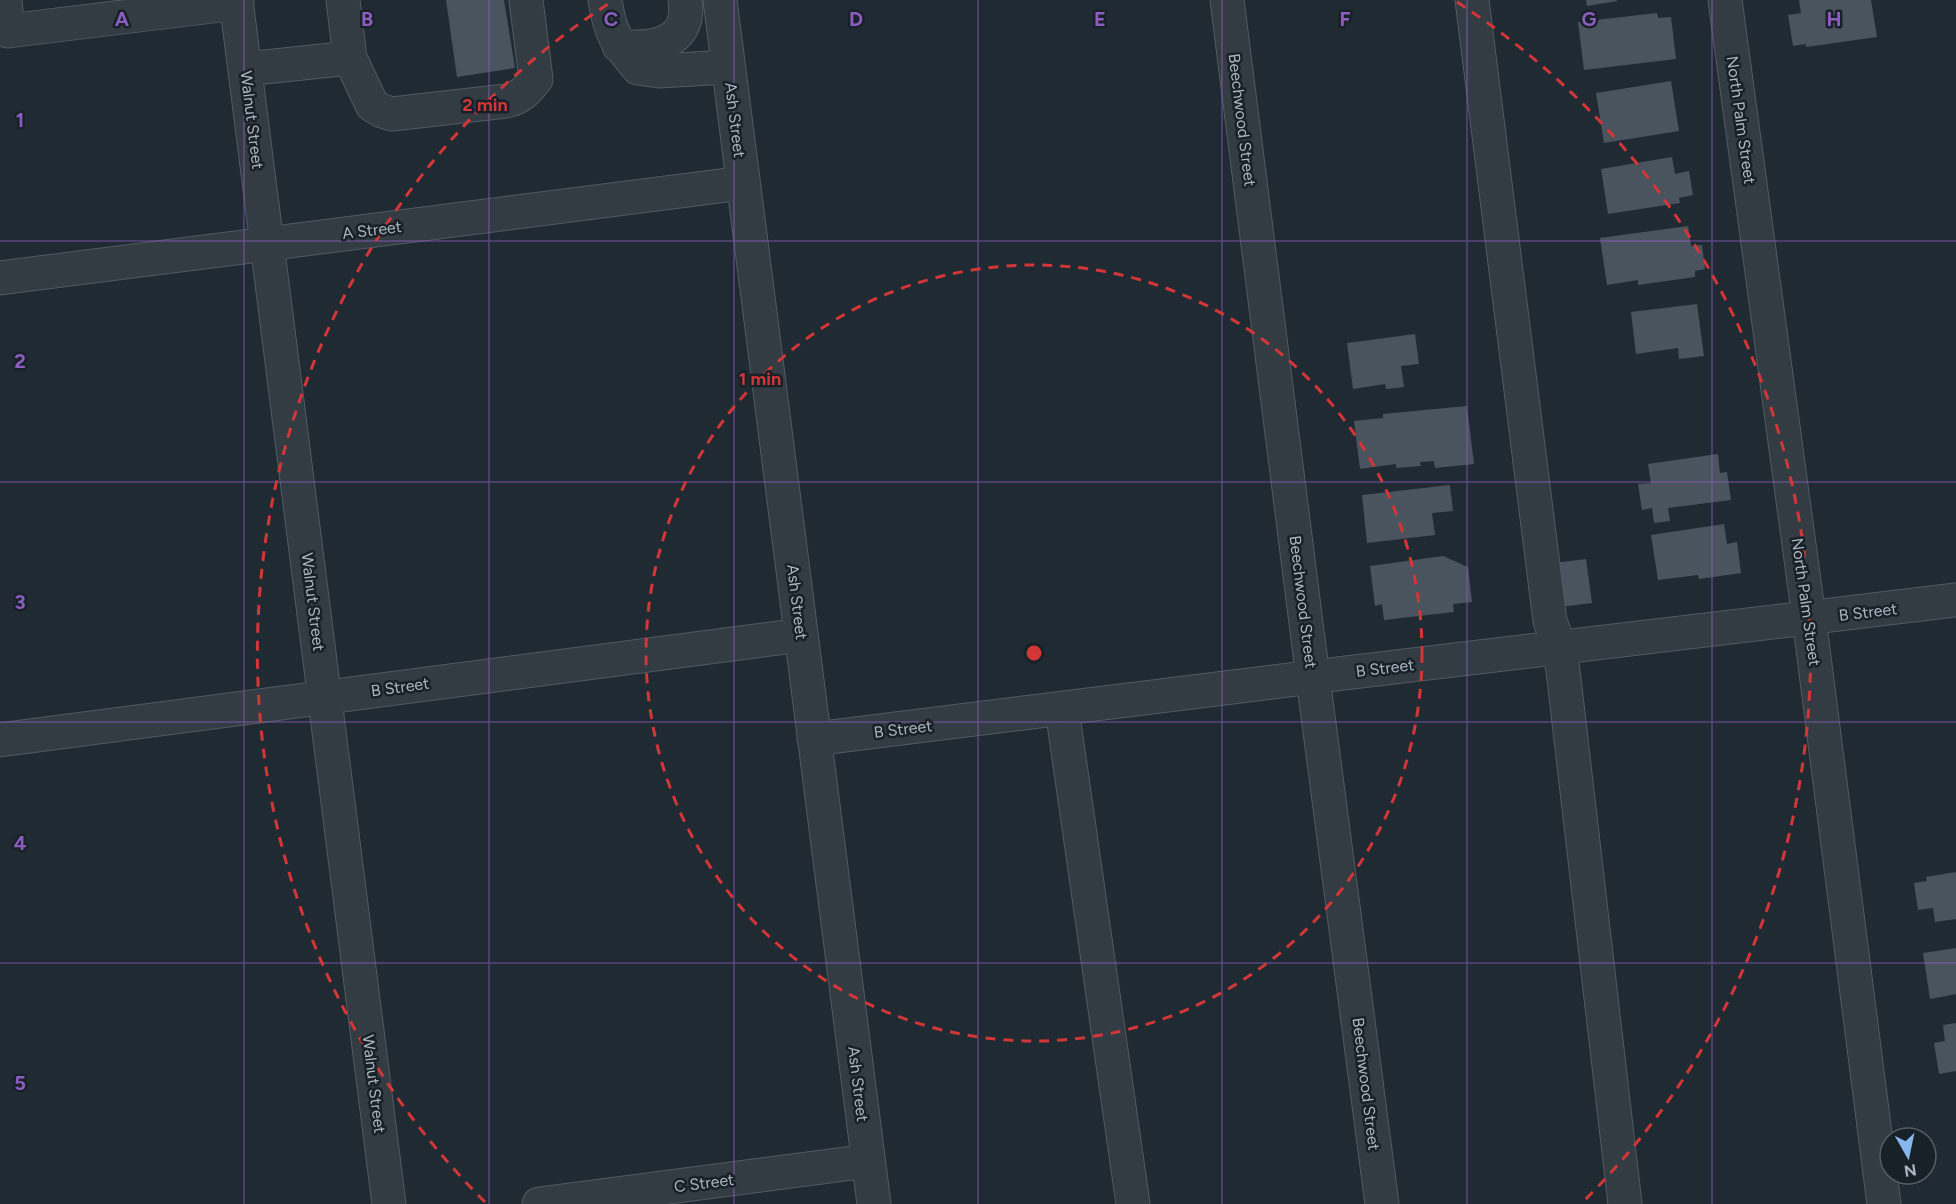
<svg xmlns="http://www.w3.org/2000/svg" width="1956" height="1204" font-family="Figtree,sans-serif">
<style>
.building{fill:#49545f}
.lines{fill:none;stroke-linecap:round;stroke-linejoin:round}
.minor-casing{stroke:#515a62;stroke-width:35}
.minor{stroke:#333c43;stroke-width:33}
.grid{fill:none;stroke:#8c5dc0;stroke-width:1.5;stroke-opacity:0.55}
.ring{fill:none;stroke:#d23637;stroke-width:3;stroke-dasharray:10 8}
.labels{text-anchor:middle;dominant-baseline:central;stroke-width:5;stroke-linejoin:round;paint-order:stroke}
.street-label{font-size:16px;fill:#adb7c1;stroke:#192128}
.grid-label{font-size:20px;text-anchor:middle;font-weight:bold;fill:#8c5dc0;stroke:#192128;stroke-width:5;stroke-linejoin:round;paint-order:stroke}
.centre{fill:#d23637;stroke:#192128;stroke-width:3}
.ring-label{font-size:18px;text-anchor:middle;font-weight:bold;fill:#d23637;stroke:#192128;stroke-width:5;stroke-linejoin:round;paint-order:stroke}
</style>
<rect width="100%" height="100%" fill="#202a32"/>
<!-- building -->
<g class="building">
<polygon points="446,0 504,0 515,68 457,77"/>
<polygon points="1586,0 1617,0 1617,1 1587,6"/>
<polygon points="1799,0 1871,0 1877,37 1806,47 1806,44 1793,46 1788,15 1801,13"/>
<polygon points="1657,13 1658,18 1671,17 1676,59 1584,70 1578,22"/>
<polygon points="1671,81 1679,131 1604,143 1596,93"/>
<polygon points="1672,157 1675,174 1689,171 1693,195 1679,198 1680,203 1608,214 1601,169"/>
<polygon points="1688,226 1691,246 1702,245 1705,269 1695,271 1695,277 1638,285 1638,280 1607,285 1600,238"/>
<polygon points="1697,304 1704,356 1679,359 1678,348 1636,354 1631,312"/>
<polygon points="1415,334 1419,364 1401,366 1404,387 1386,389 1385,384 1353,389 1347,343"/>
<polygon points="1467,406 1474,464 1435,468 1434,461 1420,462 1421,466 1396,468 1396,464 1360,469 1354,421 1383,418 1383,414"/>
<polygon points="1718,454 1720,473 1727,472 1731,500 1668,508 1670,521 1654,523 1652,508 1642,510 1638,484 1651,483 1648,464"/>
<polygon points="1450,485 1453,511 1432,513 1435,535 1367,543 1362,495"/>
<polygon points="1724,524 1727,544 1737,542 1741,573 1699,579 1698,575 1658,580 1651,535"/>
<polygon points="1443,556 1468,567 1472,602 1453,604 1454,612 1384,620 1382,604 1375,606 1370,566"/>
<polygon points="1586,559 1592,603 1560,607 1554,563"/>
<polygon points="1956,872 1956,919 1935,922 1933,908 1918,910 1914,883 1927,881 1926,877"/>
<polygon points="1956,948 1956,994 1930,999 1923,953"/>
<polygon points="1956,1023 1956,1071 1939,1074 1934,1043 1945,1041 1943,1025"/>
</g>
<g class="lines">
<!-- minor casing -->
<g class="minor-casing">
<g id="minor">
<polyline points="5,0 8,31 237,3"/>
<polyline points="236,0 389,1204"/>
<path d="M343,0L350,58L372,105L382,111L392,114L506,101C520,98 527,91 536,79L526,0"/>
<path d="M605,0C610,33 616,42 638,68L659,71L728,67"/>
<polyline points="720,0 874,1204"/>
<polyline points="1227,0 1313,678 1382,1204"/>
<polyline points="1472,0 1550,621 1560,648 1564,679 1625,1204"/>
<polyline points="1725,0 1809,618 1884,1204"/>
<path d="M619,46C652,50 692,44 685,0"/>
<polyline points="245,69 350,58"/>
<polyline points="0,278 743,183"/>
<polyline points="1062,709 1133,1204"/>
<polyline points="814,739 1345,673 1956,600"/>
<polyline points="0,740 801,635"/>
<polyline points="539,1204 868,1161"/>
</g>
</g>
<!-- minor -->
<use href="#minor" class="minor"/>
</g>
<!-- grid -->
<path class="grid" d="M244,0V1204M489,0V1204M734,0V1204M978,0V1204M1222,0V1204M1467,0V1204M1712,0V1204M0,241H1956M0,482H1956M0,722H1956M0,963H1956"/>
<!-- distance rings -->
<g class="ring">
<circle cx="1034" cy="653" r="388"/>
<path d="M485 1202A776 776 0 0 1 611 2M1457 2A776 776 0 0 1 1583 1202"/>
</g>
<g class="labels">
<!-- street labels -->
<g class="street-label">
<text transform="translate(252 120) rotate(83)">Walnut Street</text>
<text transform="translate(735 120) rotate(83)">Ash Street</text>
<text transform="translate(1242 120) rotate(83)">Beechwood Street</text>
<text transform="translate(1741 120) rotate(82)">North Palm Street</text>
<text transform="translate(372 230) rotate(-7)">A Street</text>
<text transform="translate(313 602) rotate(83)">Walnut Street</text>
<text transform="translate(797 602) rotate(83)">Ash Street</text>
<text transform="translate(1303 602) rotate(83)">Beechwood Street</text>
<text transform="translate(1806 602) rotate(82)">North Palm Street</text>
<text transform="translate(1868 612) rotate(-7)">B Street</text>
<text transform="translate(1385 668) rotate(-7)">B Street</text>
<text transform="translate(400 687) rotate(-8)">B Street</text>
<text transform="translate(903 729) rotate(-7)">B Street</text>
<text transform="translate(374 1084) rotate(83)">Walnut Street</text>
<text transform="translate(858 1084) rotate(83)">Ash Street</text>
<text transform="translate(1366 1084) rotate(83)">Beechwood Street</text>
<text transform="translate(704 1183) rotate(-7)">C Street</text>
</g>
</g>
<g class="grid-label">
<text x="122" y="26">A</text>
<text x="367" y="26">B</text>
<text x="611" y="26">C</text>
<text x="856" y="26">D</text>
<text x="1100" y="26">E</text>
<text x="1345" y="26">F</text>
<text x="1589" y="26">G</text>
<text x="1834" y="26">H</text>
<text x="20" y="127">1</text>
<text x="20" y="368">2</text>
<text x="20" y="609">3</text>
<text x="20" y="850">4</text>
<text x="20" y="1090">5</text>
</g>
<circle cx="1034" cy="653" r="9" class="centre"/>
<g class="ring-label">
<text x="485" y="111">2 min</text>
<text x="760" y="385">1 min</text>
</g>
<!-- north arrow -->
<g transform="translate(1908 1156) rotate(171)"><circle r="28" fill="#192128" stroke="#545d65" stroke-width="1.5"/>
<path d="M0-4.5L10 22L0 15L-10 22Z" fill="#87b7ec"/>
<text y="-9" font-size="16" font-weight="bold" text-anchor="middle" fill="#adb7c1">N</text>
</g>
</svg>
